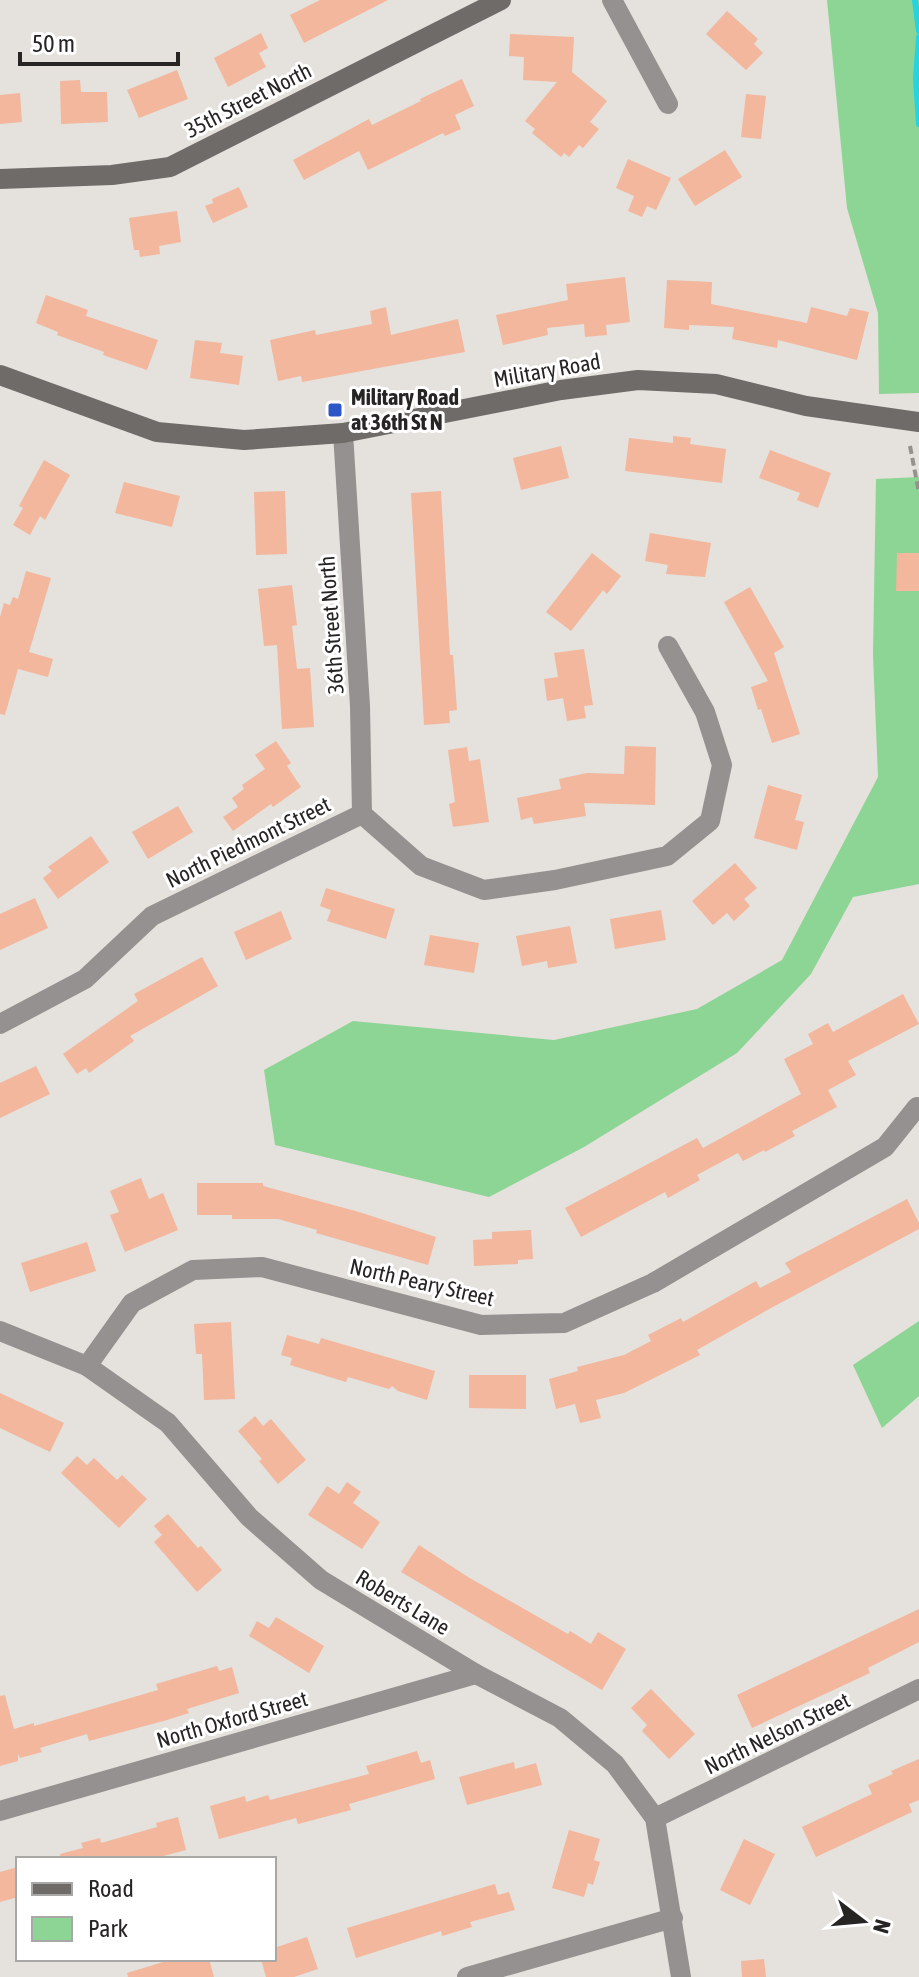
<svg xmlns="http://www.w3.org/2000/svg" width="919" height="1977" font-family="'Asap Condensed',sans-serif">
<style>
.green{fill:#8cd594}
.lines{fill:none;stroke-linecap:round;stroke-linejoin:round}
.stream{stroke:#25d4e0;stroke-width:6}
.building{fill:#f2b79d}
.path{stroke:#94918e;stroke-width:4;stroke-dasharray:8 4;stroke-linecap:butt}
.street{stroke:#949190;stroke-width:20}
.secondary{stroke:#6f6b69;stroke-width:20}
.poi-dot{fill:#2d57c6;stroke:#fff;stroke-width:3}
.labels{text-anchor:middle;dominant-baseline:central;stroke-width:6;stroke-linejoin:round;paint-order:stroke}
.street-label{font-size:22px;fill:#272524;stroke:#fff}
.poi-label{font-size:22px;font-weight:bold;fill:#272524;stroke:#fff;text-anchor:start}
</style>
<rect width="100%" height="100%" fill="#e5e1dc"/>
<!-- green -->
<g class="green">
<polygon points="827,0 919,0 919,393 879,394 878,313 847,208"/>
<polygon points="919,477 919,884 853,897 811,974 737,1053 584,1147 489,1197 275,1145 264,1070 353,1021 554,1040 697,1009 782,960 878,777 873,655 876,479"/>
<polygon points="919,1321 919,1396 882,1428 853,1365"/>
</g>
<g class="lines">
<!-- stream -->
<g class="stream">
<polyline points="915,0 919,31"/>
<polyline points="919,37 916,79 919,124"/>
</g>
</g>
<!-- building -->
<g class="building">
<polygon points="320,0 388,0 304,43 290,15"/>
<polygon points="727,11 758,39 754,44 763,53 746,70 706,34"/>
<polygon points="261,33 268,48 259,53 266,67 228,87 214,58"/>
<polygon points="510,34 574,37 572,72 607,101 590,122 599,129 583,148 579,145 569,157 564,153 561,157 532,133 535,129 525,121 557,82 523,80 524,57 509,56"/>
<polygon points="177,70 188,99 139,118 127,90"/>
<polygon points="462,79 474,106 455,115 461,129 445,136 443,133 368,170 359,151 304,180 293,160 369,119 372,125 421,101 420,99"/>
<polygon points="80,80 81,92 107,92 108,122 61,124 60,81"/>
<polygon points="20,93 22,122 0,124 0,95"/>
<polygon points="746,94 766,96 761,139 741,137"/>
<polygon points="725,150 742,177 695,206 678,179"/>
<polygon points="628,159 671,178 656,210 647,206 642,217 628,211 634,196 616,188"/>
<polygon points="239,187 248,207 213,223 205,206 213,203 212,199"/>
<polygon points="177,211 181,242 159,246 160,254 140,257 139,250 134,250 129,218"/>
<polygon points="625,277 630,322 606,325 607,335 585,337 584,324 547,328 548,335 503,345 496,315 568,300 566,284"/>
<polygon points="667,280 712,282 711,304 807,323 811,307 847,316 850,308 869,312 857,360 778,340 777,348 732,339 734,327 689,325 689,330 664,328"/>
<polygon points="46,295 88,310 86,316 158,340 147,370 103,355 104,352 57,335 58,332 36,323"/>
<polygon points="386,307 391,335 458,319 465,352 302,382 301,376 278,381 270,340 315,330 316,335 372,324 370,311"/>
<polygon points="195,340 222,343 220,353 243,356 239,385 190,378"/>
<polygon points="673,436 691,438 690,444 726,449 722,483 625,471 629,438 673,443"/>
<polygon points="561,446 569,478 521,490 513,458"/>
<polygon points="770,450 831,473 818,508 797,500 800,493 759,478"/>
<polygon points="44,460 70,475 45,520 40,516 30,535 13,525 23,508 19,506"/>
<polygon points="124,482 180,496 172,527 115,513"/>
<polygon points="285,491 287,554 256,555 254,492"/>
<polygon points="441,491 450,655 453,655 457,710 449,711 450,723 424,725 411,493"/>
<polygon points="650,533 711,543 705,577 666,574 668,565 645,561"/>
<polygon points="592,553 621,576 607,594 603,590 571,631 546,612"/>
<polygon points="897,553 919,553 919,591 896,591"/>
<polygon points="26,571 51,578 29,652 53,659 48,677 18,669 5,715 0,714 0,617 4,603 10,605 13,597 18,599"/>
<polygon points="292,585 297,625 292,626 297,669 310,668 314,727 282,729 277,645 264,646 258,589"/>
<polygon points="750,587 784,647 774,653 800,734 772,743 761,709 758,710 751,687 768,681 724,602"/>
<polygon points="584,649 593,705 584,706 586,718 567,721 563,698 547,701 544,679 558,677 554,653"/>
<polygon points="276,741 291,763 287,766 301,787 273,807 271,804 233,831 223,817 238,807 232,798 244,789 242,785 265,769 255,755"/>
<polygon points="625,746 656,747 655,805 584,803 586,816 534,824 532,817 521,820 517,798 561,789 559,779 587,773 624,774"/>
<polygon points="467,747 469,761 480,759 489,822 453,827 449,804 455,802 448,750"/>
<polygon points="768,785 802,795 795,820 804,822 797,850 754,838"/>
<polygon points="178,806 193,832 148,859 132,832"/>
<polygon points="91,836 109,862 58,899 43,878 52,871 48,867"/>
<polygon points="735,863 757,888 744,899 750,906 734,921 727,913 713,925 692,901"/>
<polygon points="326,888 395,909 386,939 327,921 331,910 320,906"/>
<polygon points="35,898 48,928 0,950 0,914"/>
<polygon points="661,910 666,940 615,949 610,919"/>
<polygon points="281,911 292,939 246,960 234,932"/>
<polygon points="570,926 577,963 548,968 547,961 522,966 516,936"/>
<polygon points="430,935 479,943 474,973 424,965"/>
<polygon points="202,957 218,986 130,1036 134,1041 89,1073 86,1068 77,1074 63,1054 138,1001 134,994"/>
<polygon points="903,994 919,1024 848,1061 856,1075 828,1090 837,1107 792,1131 795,1136 765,1152 764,1150 743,1161 738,1153 697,1175 700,1180 668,1198 665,1192 581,1237 565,1208 697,1138 703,1148 801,1094 784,1059 813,1044 808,1034 828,1023 833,1032"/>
<polygon points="36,1066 50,1094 0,1118 0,1083"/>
<polygon points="141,1178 149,1199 163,1193 178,1230 125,1252 110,1215 119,1212 110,1191"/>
<polygon points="197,1183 263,1183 263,1186 359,1212 436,1237 428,1265 316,1233 317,1230 278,1219 232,1219 232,1215 197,1215"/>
<polygon points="907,1199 919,1223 919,1229 771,1308 697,1350 700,1355 624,1393 596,1400 601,1418 580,1423 575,1404 556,1409 549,1379 578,1371 577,1367 624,1355 651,1341 648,1335 681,1318 683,1322 756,1281 760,1288 791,1272 785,1263"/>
<polygon points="531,1230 533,1259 518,1260 518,1264 474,1266 473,1240 492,1239 492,1232"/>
<polygon points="87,1242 96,1271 30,1292 21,1263"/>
<polygon points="231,1322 235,1399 204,1400 202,1354 196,1354 194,1324"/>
<polygon points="287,1335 319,1344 321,1338 435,1371 427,1400 398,1391 392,1386 389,1389 348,1377 346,1382 290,1365 292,1358 281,1355"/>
<polygon points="469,1375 526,1375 526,1409 469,1408"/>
<polygon points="0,1393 64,1423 50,1452 0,1428"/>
<polygon points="255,1416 263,1426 271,1419 306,1460 278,1484 259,1461 262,1459 238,1431"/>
<polygon points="77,1456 87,1465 94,1458 117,1480 122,1475 147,1499 119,1528 61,1473"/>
<polygon points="347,1482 361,1492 353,1503 380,1522 362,1549 308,1515 327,1486 339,1494"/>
<polygon points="168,1514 198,1548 201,1546 222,1570 197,1592 154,1542 162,1535 154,1526"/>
<polygon points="419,1545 468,1577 568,1634 570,1631 591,1644 598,1632 626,1649 602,1690 401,1572"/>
<polygon points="919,1609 919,1642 868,1668 870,1673 752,1728 737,1695"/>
<polygon points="276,1617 324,1646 309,1673 249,1636 257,1621 269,1628"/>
<polygon points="217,1666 219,1671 232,1667 239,1693 187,1709 189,1713 167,1720 89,1741 87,1734 40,1748 42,1752 20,1758 18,1754 18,1761 0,1766 0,1696 5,1695 14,1729 34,1723 34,1726 158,1690 156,1684"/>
<polygon points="651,1689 695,1734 669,1759 642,1731 647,1725 631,1708"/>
<polygon points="417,1751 421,1763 430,1760 435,1779 349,1804 351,1810 298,1824 296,1818 219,1839 210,1806 245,1796 246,1802 268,1795 270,1800 369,1774 366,1766"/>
<polygon points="919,1759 919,1800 909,1804 912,1812 816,1857 802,1827 872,1794 868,1785 893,1774 891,1771"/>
<polygon points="514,1762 515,1769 536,1763 542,1785 467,1805 459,1777"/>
<polygon points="178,1817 186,1850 152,1859 61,1859 60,1854 83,1848 81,1843 100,1838 101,1843 157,1827 156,1823"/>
<polygon points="569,1830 600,1839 594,1860 600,1862 593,1885 588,1883 584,1897 552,1888"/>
<polygon points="744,1839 775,1854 750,1905 720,1890"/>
<polygon points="18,1867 18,1897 0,1902 0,1872"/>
<polygon points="495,1884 498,1895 509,1892 515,1910 470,1922 472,1927 442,1936 441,1931 356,1958 347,1928"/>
<polygon points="307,1937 318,1969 294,1977 266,1977 261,1959 274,1959 274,1948"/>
<polygon points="173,1959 209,1959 214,1977 128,1977 127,1973"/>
<polygon points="764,1959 766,1977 742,1977 741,1961"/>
</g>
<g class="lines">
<!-- path -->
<polyline class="path" points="910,446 919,493"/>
<!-- street -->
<g class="street">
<polyline points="612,0 668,104"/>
<polyline points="343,433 360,706 362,814"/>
<polyline points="362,814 421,866 484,890 555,880 667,856 710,821 722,765 705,712 668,646"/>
<polyline points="0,1024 85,979 152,916 362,814"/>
<polyline points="0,1331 87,1366 168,1423 249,1517 321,1580 476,1674 560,1718 615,1764 655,1818 681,1977"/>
<polyline points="87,1366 132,1303 193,1270 262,1267 481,1325 564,1323 653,1283 885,1147 917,1107"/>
<polyline points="0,1811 476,1674"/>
<polyline points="655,1818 919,1689"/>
<polyline points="467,1977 673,1918"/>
</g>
<!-- secondary -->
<g class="secondary">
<polyline points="0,179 112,175 170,167 501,0"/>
<polyline points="0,375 157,432 244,440 343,433 561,390 638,380 716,384 806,406 919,422"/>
</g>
</g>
<!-- markers -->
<rect class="poi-dot" x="327" y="402" width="16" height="16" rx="4"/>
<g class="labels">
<!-- street labels -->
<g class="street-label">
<text transform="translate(248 100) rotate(-27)">35th Street North</text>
<text transform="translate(547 370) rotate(-10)">Military Road</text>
<text transform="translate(331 625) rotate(-94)">36th Street North</text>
<text transform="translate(248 842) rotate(-26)">North Piedmont Street</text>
<text transform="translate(422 1282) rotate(13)">North Peary Street</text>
<text transform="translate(403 1602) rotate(31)">Roberts Lane</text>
<text transform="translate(232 1719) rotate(-16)">North Oxford Street</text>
<text transform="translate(777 1733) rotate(-26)">North Nelson Street</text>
</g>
<!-- poi labels -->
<g class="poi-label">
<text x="351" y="397">Military Road<tspan x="351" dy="25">at 36th St N</tspan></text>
</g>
</g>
<!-- legend -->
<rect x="16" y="1857" width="260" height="104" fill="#ffffff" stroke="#a9a8a7" stroke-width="2"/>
<rect x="32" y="1883" width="40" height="12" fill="#6f6b69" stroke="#a9a8a7" stroke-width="2"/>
<text x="88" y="1897" font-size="24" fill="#272524">Road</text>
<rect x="32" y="1917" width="40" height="24" fill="#8cd594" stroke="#a9a8a7" stroke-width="2"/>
<text x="88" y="1937" font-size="24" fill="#272524">Park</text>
<!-- north arrow -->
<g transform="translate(863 1921) rotate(106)" stroke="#ffffff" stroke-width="6" paint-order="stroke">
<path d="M0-6L14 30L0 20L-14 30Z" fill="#272524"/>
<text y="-12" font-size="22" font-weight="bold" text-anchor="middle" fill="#272524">N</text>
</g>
<!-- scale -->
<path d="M20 52v12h158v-12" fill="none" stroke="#272524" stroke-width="4"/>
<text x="32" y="52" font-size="24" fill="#272524" stroke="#ffffff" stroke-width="6" paint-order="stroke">50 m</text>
</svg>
